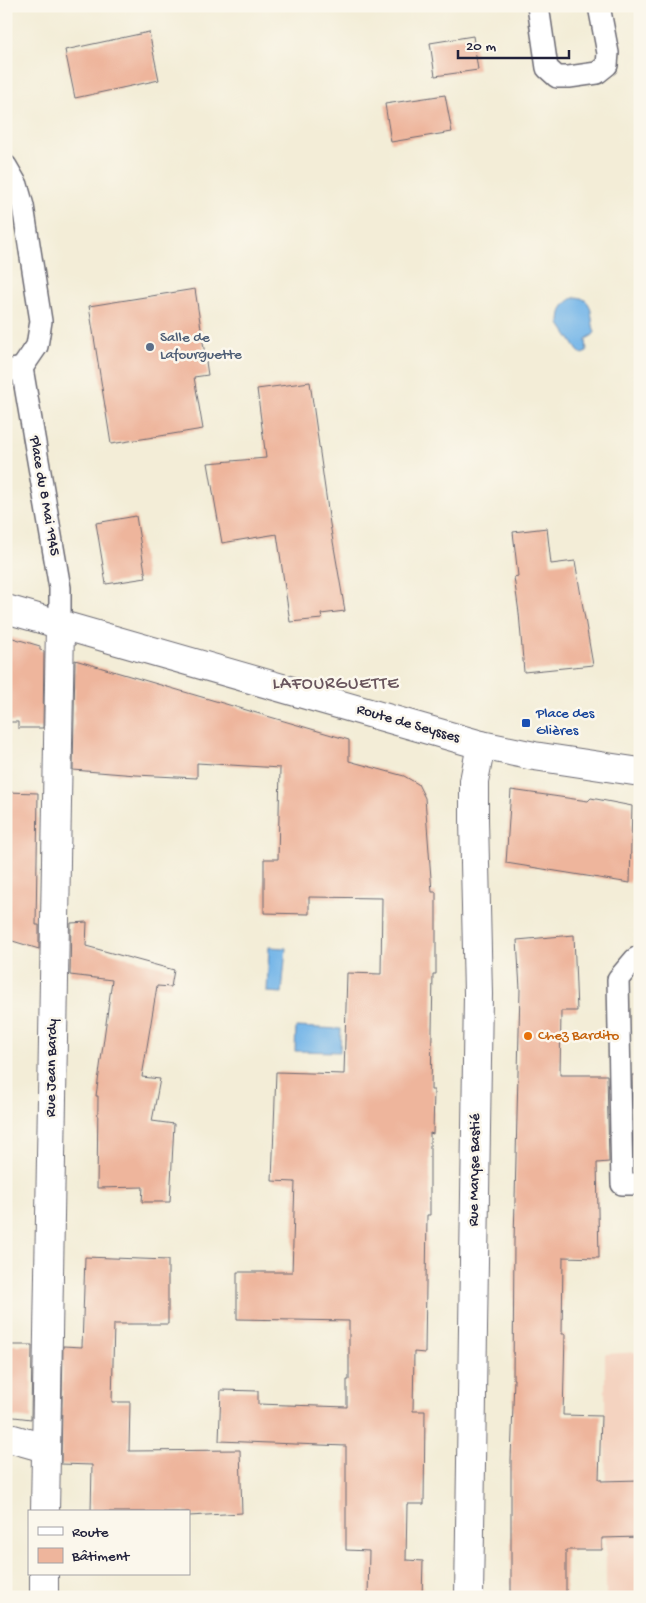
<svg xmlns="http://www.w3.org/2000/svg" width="646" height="1603" font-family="'Gochi Hand',sans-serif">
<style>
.built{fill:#f4d3c0}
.water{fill:#73b5e8;stroke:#4a6c92}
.building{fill:#eeb59c}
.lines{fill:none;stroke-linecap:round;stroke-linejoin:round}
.service-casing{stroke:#6b6972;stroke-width:24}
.minor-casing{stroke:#6b6972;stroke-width:30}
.secondary-casing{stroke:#6b6972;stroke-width:30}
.service{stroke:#fff;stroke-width:21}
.minor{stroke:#fff;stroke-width:28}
.secondary{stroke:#fff;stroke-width:28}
.service-dot{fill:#5c6f8a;stroke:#fbf7ec;stroke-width:2}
.transit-dot{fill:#1a4fb4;stroke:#fbf7ec;stroke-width:2}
.food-dot{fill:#e8710a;stroke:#fbf7ec;stroke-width:2}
.labels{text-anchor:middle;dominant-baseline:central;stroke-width:5;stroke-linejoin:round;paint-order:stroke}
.service-label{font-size:15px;fill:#4e5e75;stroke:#fbf7ec;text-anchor:start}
.street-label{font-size:15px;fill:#22223b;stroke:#fbf7ec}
.transit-label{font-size:15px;fill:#164399;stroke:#fbf7ec;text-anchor:start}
.food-label{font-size:15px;fill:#c56008;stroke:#fbf7ec;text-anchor:start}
.quarter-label{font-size:18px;letter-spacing:1px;fill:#69555d;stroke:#fbf7ec}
</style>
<rect width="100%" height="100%" fill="#fbf7ec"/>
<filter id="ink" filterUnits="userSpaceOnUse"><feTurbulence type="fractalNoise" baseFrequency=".02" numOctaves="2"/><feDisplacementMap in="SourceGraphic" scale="10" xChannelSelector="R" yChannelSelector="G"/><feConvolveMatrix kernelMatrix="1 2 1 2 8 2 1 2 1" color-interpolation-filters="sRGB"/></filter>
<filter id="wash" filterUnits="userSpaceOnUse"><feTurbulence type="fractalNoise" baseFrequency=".0096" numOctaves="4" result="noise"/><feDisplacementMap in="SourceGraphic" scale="20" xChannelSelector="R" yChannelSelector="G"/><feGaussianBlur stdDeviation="1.12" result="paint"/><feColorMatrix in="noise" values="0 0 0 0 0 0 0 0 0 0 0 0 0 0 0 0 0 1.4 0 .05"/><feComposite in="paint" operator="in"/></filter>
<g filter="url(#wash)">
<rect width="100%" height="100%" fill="#f3edd7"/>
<!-- built -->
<polygon class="built" points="640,1352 640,1597 606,1597 605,1354"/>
<!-- water -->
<g class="water">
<path d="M576,297C596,299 589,318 595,332L593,335L586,339L587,352L582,354L578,351L560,324C560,311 563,302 576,297Z"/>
<polygon points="269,947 286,948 282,993 267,992"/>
<polygon points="296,1027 341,1029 340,1052 295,1051"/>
</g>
<g id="blocks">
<!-- building -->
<g class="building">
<polygon points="149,32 159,80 75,98 65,50"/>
<polygon points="473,36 478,70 435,76 430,43"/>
<polygon points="445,95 452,132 391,142 385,104"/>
<polygon points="195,289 208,375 194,377 203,429 111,444 89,306"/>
<polygon points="310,382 330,524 345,611 321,614 322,619 290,622 277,534 222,543 208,463 266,458 257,389"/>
<polygon points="136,516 146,578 106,584 96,523"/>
<polygon points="547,528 551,564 575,561 593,665 524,672 519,613 514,577 518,576 513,532"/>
<polygon points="6,636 40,646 40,650 44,651 43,728 18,728 18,722 6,722"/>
<polygon points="75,660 349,740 349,761 404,776 418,784 425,798 432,892 436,892 436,974 433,974 431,1090 434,1090 433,1134 430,1133 430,1215 427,1215 425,1353 414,1352 413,1411 425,1411 424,1504 407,1504 406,1560 423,1561 422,1597 368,1597 369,1551 346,1550 346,1446 219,1441 221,1390 258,1391 258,1404 347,1407 347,1380 349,1380 349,1321 237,1319 237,1272 292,1272 295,1182 272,1181 276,1072 344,1074 347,973 381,974 382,898 309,897 309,914 264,913 264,859 278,859 280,768 197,763 197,778 136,775 73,770"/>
<polygon points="511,790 588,801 591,798 632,806 630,883 506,863"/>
<polygon points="6,792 38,793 36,925 39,925 39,949 6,939"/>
<polygon points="87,922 86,946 174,970 171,987 157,986 142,1077 160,1079 152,1121 174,1124 170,1202 142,1202 143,1187 97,1188 98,1096 96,1096 112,980 70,975 71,923"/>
<polygon points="574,935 577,1011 561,1011 560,1075 607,1075 609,1162 597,1163 599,1258 563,1257 562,1334 565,1334 563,1415 601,1416 599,1479 601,1479 601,1481 640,1480 640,1537 602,1538 602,1550 566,1550 566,1597 511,1597 511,1459 514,1379 513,1379 514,1241 520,989 517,940"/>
<polygon points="632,1075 640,1075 640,1162 634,1162"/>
<polygon points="85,1257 168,1260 168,1324 114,1324 112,1402 130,1402 129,1451 240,1450 242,1513 189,1516 189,1512 91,1512 92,1465 61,1464 63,1346 82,1347"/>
<polygon points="6,1345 32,1345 31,1419 6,1416"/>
</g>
</g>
</g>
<g filter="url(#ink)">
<use href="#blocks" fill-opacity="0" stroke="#6b6972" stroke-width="1"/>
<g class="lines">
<!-- service casing -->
<g class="service-casing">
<g id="service">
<polyline points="538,6 547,68 557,77 569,77 597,73 607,65 608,53 599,6"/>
<polyline points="6,166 17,185 23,206 41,321 37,346 22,368"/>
<polyline points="6,371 22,368 60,588 60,625"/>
<polyline points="640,956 635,959 618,979 622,1184 640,1184"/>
</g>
</g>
<!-- minor casing -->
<g class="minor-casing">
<g id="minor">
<polyline points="6,1437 45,1448"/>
<polyline points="45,1512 60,625"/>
<polyline points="44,1597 44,1574"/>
<polyline points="469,1597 478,994 474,820 474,781 481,745"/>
</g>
</g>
<!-- secondary casing -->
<g class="secondary-casing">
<polyline id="secondary" points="6,609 481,745 534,756 640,772"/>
</g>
<!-- service -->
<use href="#service" class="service"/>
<!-- minor -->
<use href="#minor" class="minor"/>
<!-- secondary -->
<use href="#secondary" class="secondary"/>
</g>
</g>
<!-- markers -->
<circle class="service-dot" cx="150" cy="347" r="5"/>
<rect class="transit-dot" x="521" y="718" width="10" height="10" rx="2.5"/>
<circle class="food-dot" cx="528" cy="1036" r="5"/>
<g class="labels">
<!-- service labels -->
<g class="service-label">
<text x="160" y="338">Salle de<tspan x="160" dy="17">Lafourguette</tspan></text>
</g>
<!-- street labels -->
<g class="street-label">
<text transform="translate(44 496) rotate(80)">Place du 8 Mai 1945</text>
<text transform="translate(408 724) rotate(16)">Route de Seysses</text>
<text transform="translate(52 1068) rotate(-89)">Rue Jean Bardy</text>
<text transform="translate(475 1170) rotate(-89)">Rue Maryse Bastié</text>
</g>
<!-- transit labels -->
<g class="transit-label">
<text x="536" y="714">Place des<tspan x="536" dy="17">Glières</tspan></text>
</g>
<!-- food labels -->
<g class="food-label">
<text x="538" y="1036">Chez Bardito</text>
</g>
<!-- quarter labels -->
<g class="quarter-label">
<text x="336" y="684">LAFOURGUETTE</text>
</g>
</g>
<!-- margin -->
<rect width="646" height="1603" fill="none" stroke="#fbf7ec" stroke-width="25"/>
<!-- legend -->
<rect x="28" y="1510" width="162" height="65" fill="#fbf7ec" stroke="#a4a2a5"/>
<rect x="38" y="1527" width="25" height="8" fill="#ffffff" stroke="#a4a2a5"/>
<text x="72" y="1536" font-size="15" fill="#22223b">Route</text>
<rect x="38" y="1548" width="25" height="15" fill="#eeb59c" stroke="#a4a2a5"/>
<text x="72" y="1560" font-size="15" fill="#22223b">Bâtiment</text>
<!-- scale -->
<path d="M458 50v8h111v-8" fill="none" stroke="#22223b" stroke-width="2.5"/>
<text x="466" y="50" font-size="15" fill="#22223b" stroke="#fbf7ec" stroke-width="4" paint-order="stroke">20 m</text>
</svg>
